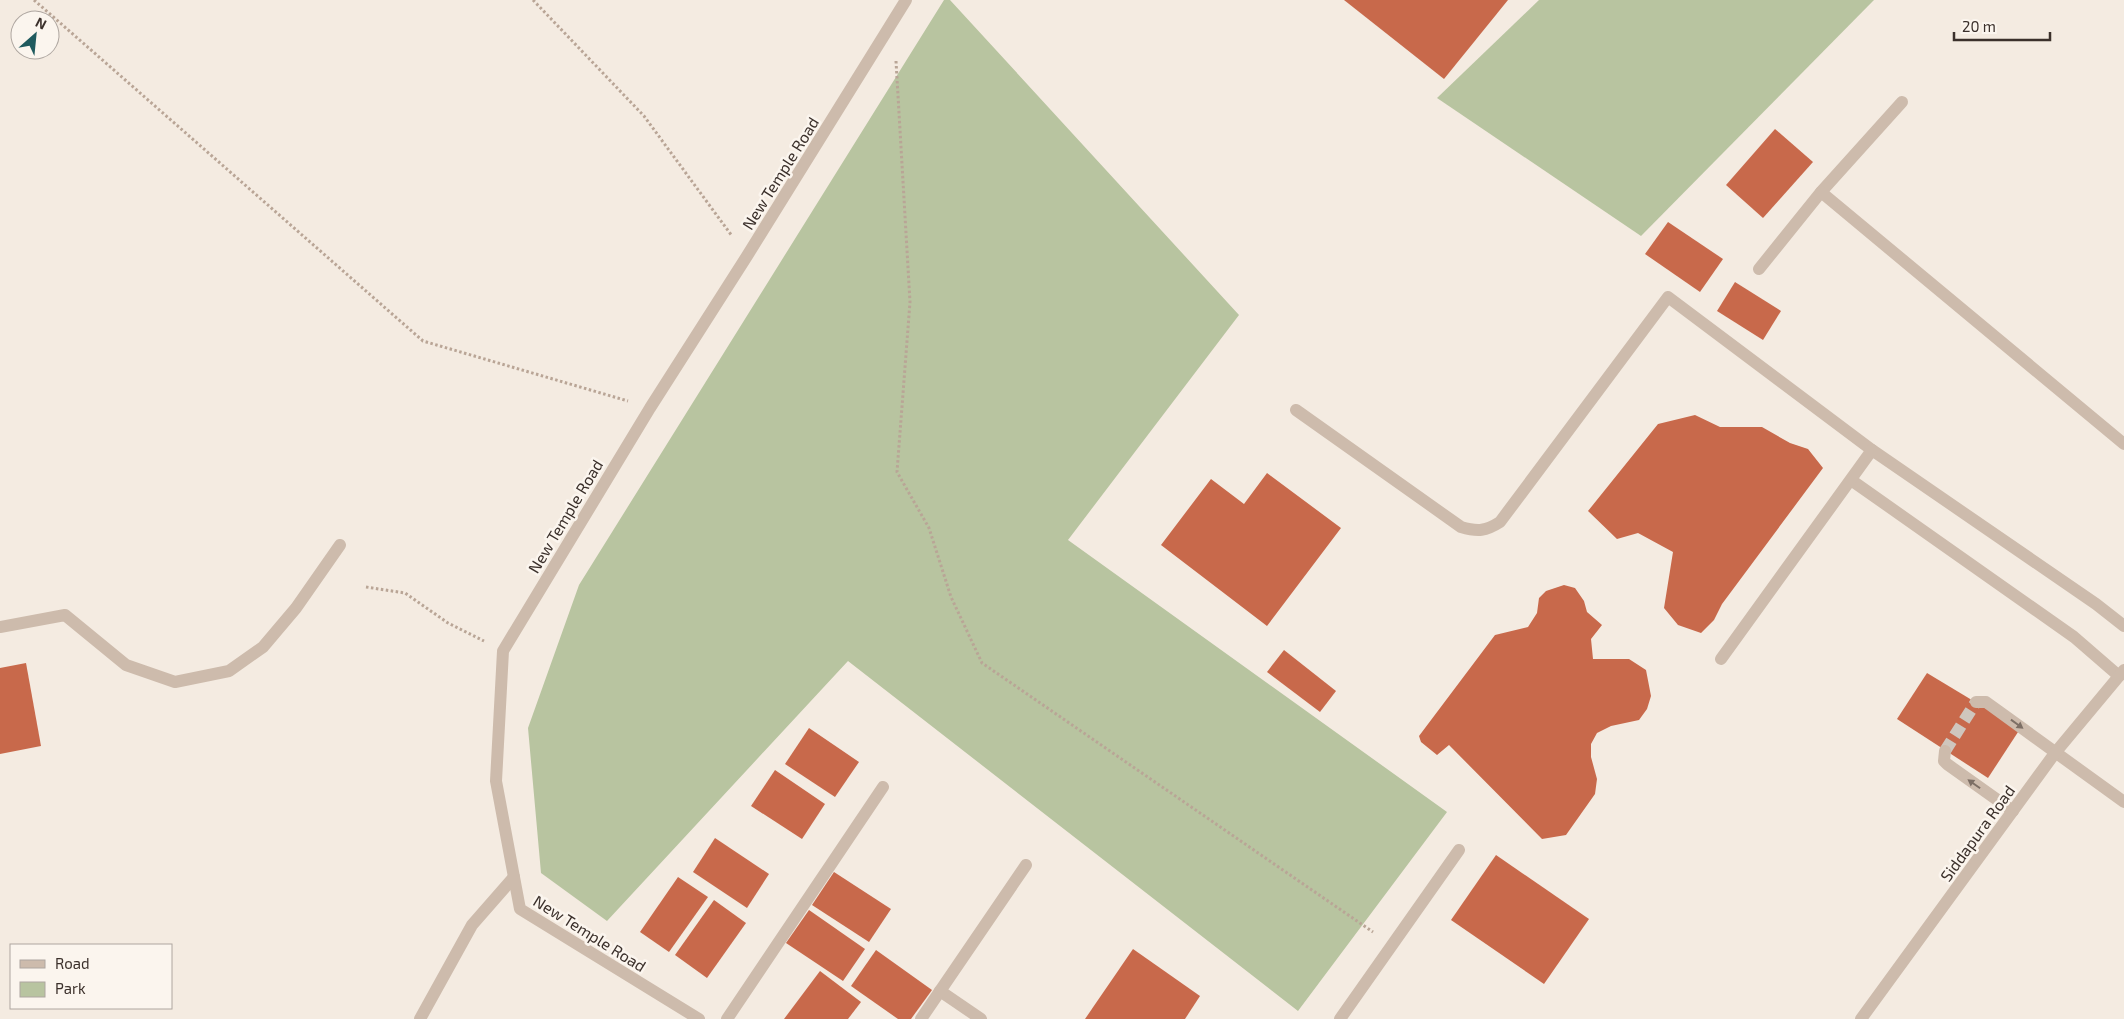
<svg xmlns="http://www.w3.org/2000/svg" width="2124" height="1019" font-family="'Exo 2',sans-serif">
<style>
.green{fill:#b8c4a0}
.building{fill:#c8694b}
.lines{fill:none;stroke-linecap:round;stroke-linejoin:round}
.minor-tunnel{stroke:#cfc6bd;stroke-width:12;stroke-dasharray:12 6;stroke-linecap:butt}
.path{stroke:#b9a596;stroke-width:3;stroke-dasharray:2.5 2.5;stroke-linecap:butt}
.minor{stroke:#cdbbac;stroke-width:12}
.oneway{fill:#7d6f65}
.labels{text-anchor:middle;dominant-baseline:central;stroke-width:5;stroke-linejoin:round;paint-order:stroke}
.street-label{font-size:16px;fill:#3b302b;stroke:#fbf5ee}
</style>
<rect width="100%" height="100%" fill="#f4ebe1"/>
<!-- green -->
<g class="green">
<polygon points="944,0 950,0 1239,315 1068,540 1447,812 1298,1011 848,661 607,921 541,873 528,728 579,585"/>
<polygon points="1539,0 1874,0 1641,236 1437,98"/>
</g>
<!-- building -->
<g class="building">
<polygon points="1344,0 1508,0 1444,79"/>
<polygon points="1775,129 1813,162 1763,218 1726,185"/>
<polygon points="1668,222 1723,259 1700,292 1645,254"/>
<polygon points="1735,282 1781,311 1763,340 1717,311"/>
<polygon points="1695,415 1720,427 1762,427 1790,443 1808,449 1823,468 1722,604 1714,620 1701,633 1678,625 1664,608 1673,552 1638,533 1617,539 1588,511 1658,424"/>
<polygon points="1267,473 1341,528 1267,626 1161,545 1211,479 1244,504"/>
<polygon points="1564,585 1575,588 1584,601 1587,612 1602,625 1591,639 1593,659 1629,659 1646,670 1651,696 1647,709 1639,720 1611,726 1597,733 1591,744 1591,757 1597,779 1595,794 1566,835 1542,839 1449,745 1437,755 1421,742 1419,736 1495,635 1528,627 1537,613 1539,598 1546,591"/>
<polygon points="1284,650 1336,691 1320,712 1267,672"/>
<polygon points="26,663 41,746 0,754 0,668"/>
<polygon points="1927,673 2020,729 1988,778 1897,719"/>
<polygon points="809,728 859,762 835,797 785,764"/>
<polygon points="775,770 825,804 802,839 751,806"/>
<polygon points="715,838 769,874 747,908 693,872"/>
<polygon points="1496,855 1589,919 1544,984 1451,920"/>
<polygon points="834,872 891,909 869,942 812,905"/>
<polygon points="678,877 708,897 669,952 640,932"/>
<polygon points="714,900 746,923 707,978 675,955"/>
<polygon points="809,910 865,949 843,981 786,943"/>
<polygon points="1133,949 1200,996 1185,1019 1085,1019"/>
<polygon points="876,950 932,990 911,1019 898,1019 851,986"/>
<polygon points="820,971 861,1002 848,1019 784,1019"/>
</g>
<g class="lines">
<!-- minor-tunnel -->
<polyline class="minor-tunnel" points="1945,751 1976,702"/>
<!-- path -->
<g class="path">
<polyline points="34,0 423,341 628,401"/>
<polyline points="533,0 644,116 732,236"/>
<polyline points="896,61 910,302 897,472 929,528 951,597 982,663 1373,932"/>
<polyline points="366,587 405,593 448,623 484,641"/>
</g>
<!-- minor -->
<g class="minor">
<polyline points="1821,192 1902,102"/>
<polyline points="1759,269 1821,192 2124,444"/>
<path d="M1296,410L1461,527C1478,532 1486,531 1500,522L1668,297L1872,450"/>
<polyline points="1851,480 2074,637 2119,676"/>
<polyline points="0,627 65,615 126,665 175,682 229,671 263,647 296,608 340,545"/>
<polyline points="1721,659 1872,450 2096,604 2124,626"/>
<polyline points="1976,702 1986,702 2124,802"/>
<polyline points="1945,751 1944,761 1947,764 2013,811"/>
<polyline points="940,991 981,1019"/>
<polyline points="420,1019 472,925 514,877"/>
<polyline points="699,1019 520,909 496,781 503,651 650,408 747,256 906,0"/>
<polyline points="727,1019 883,787"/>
<polyline points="921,1019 1026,865"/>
<polyline points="1340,1019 1459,850"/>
<polyline points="1861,1019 2055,753 2124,670"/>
</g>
</g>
<!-- one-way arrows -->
<defs><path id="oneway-solid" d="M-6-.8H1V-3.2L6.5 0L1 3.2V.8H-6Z" transform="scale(1.25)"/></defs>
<g class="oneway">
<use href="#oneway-solid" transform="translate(2017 724) rotate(36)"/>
<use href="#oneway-solid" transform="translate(1974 784) rotate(-145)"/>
</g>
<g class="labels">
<!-- street labels -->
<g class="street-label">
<text transform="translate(780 173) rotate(-58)">New Temple Road</text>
<text transform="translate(565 516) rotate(-59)">New Temple Road</text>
<text transform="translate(1977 833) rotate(-54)">Siddapura Road</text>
<text transform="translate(590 933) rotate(32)">New Temple Road</text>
</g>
</g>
<!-- legend -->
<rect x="10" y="944" width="162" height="65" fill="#fbf5ee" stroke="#aea6a0"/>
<rect x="20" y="960" width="25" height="8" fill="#cdbbac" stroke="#aea6a0"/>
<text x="55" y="969" font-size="15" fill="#3b302b">Road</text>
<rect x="20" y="982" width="25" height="15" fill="#b8c4a0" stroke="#aea6a0"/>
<text x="55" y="994" font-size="15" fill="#3b302b">Park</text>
<!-- north arrow -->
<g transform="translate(35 35) rotate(27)"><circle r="24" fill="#fbf5ee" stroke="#aea6a0"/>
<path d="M0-4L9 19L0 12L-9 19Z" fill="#1f5a5e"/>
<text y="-8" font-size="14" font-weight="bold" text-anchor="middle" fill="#3b302b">N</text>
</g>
<!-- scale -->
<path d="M1954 32v8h96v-8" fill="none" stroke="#3b302b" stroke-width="2.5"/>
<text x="1962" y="32" font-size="15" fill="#3b302b" stroke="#fbf5ee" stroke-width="4" paint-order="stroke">20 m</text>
</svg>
